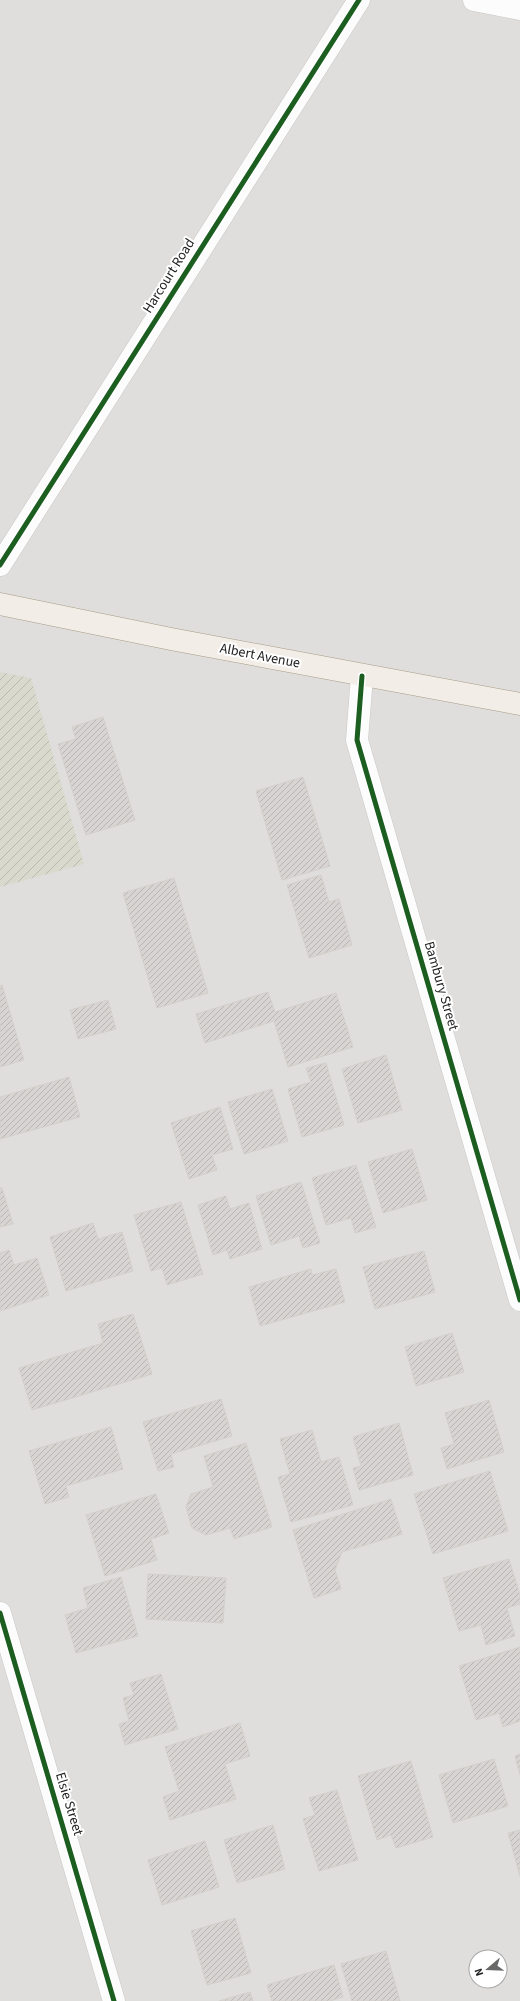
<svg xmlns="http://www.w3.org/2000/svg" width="520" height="2001" font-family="'Source Sans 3',sans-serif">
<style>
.residential{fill:#dfdedc;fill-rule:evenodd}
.construction{fill:url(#construction-furrows)}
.building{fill:url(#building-hatch);stroke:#d3d0cc}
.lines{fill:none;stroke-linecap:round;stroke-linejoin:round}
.minor-casing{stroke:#c9c8c7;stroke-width:23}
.major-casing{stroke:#a79c86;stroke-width:23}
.minor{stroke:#fdfcfc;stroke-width:22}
.major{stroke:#f3ede7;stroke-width:22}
.cycleway-casing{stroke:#fff;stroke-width:8}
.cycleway{stroke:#1b5e20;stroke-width:5}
.labels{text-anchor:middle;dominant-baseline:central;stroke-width:4;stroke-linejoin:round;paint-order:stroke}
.street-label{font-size:14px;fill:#222;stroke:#fff}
</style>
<defs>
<pattern id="construction-furrows" width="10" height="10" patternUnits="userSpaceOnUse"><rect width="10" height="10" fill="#d9d9cd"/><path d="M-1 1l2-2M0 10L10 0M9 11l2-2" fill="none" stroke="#babab0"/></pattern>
<pattern id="building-hatch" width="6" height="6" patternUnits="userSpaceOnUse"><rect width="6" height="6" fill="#d7d4d2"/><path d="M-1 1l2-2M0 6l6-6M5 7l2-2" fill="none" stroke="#b8b6b4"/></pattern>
</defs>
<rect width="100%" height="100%" fill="#f0eeeb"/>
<!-- residential -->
<path class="residential" d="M0,0H520V2001H0ZM476,1957H500V1981H476Z"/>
<!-- construction -->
<polygon class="construction" points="0,672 31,678 84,864 0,887"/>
<!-- building -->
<g class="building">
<polygon points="103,717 135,820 86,835 58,744 76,739 72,727"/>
<polygon points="303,777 330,866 282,880 256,791"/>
<polygon points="321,875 329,902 339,899 352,945 309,958 287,885"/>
<polygon points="174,878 208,993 157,1008 123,893"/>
<polygon points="2,985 24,1060 0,1067 0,986"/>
<polygon points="268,992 275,1012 336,993 353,1047 288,1067 274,1021 205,1043 196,1014"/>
<polygon points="108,1000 116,1029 78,1039 70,1010"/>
<polygon points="386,1055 402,1110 358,1123 342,1069"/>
<polygon points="326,1063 344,1125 302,1137 288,1089 311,1082 306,1068"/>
<polygon points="69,1077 80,1117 0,1139 0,1097"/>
<polygon points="272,1089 288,1141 244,1154 228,1102"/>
<polygon points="220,1107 233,1149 212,1155 217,1170 189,1179 171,1123"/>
<polygon points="412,1149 427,1200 383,1213 368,1162"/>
<polygon points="356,1165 376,1227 355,1233 351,1218 326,1225 312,1178"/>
<polygon points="301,1182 320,1243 303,1248 299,1236 271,1245 256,1196"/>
<polygon points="0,1188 2,1188 13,1224 0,1227"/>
<polygon points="226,1196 230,1209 249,1203 262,1249 230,1259 227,1250 213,1255 198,1205"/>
<polygon points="181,1202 203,1274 167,1285 162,1268 151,1271 134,1215"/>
<polygon points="93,1223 98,1239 122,1232 133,1271 66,1291 50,1237"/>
<polygon points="9,1250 14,1265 37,1258 49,1295 0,1311 0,1253"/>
<polygon points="424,1251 435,1292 375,1309 363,1267"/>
<polygon points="311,1269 312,1275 336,1269 345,1302 260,1326 249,1287"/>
<polygon points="133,1314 152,1374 32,1410 19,1368 103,1343 98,1324"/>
<polygon points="452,1333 464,1372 416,1386 405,1347"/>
<polygon points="221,1399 232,1436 171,1454 174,1467 158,1471 143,1422"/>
<polygon points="489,1400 504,1452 447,1469 441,1448 454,1444 445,1413"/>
<polygon points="399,1423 413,1475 359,1490 353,1468 361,1466 353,1437"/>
<polygon points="111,1427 123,1469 66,1486 69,1497 45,1504 29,1451"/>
<polygon points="312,1430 321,1462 339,1457 353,1505 291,1522 278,1477 290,1474 280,1439"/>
<polygon points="246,1443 272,1527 234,1539 230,1528 206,1535 192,1528 186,1507 191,1494 213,1487 204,1456"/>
<polygon points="490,1471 508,1531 433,1554 414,1494"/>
<polygon points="156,1494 169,1533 151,1539 157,1560 105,1576 86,1515"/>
<polygon points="391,1499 402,1534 342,1552 335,1570 341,1589 314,1598 293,1530"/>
<polygon points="509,1559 520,1595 520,1604 507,1608 515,1636 486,1645 481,1625 459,1631 443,1578"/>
<polygon points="148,1574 226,1578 223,1623 146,1619"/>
<polygon points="121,1577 138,1636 76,1653 65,1615 88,1608 83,1588"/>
<polygon points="520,1647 520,1721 503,1727 499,1713 476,1720 459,1666"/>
<polygon points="161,1674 178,1729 125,1745 119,1724 129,1721 123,1698 134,1695 130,1683"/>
<polygon points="240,1723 250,1756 225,1764 236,1799 170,1820 163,1797 179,1791 165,1747"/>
<polygon points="520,1754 520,1775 515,1756"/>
<polygon points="494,1759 508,1806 453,1823 439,1775"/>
<polygon points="411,1761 433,1837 396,1848 391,1835 377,1840 358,1776"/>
<polygon points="337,1790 358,1860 319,1871 303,1819 315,1815 309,1798"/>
<polygon points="273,1825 285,1869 237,1883 224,1840"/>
<polygon points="520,1830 520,1876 508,1833"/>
<polygon points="205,1841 219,1887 162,1905 148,1860"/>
<polygon points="235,1918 251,1973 207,1985 191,1931"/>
<polygon points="386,1951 400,2001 352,2001 341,1964"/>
<polygon points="334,1965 343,1997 330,2001 272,2001 267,1985"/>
<polygon points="250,1992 253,2001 219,2001"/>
</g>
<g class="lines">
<!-- minor casing -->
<g class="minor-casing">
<g id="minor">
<polyline points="474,0 520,9"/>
<polyline points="0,565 359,0"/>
<polyline points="362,676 357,740 520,1300"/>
<polyline points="0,1613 114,2001"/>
</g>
</g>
<!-- major casing -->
<g class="major-casing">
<polyline id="major" points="0,604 171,639 520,704"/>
</g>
<!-- minor -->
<use href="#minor" class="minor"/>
<!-- major -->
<use href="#major" class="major"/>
<!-- cycleway casing -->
<g class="cycleway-casing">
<g id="cycleway">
<polyline points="0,565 359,0"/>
<polyline points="362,676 357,740 520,1300"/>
<polyline points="0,1613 114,2001"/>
</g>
</g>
<!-- cycleway -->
<use href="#cycleway" class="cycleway"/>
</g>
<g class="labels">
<!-- street labels -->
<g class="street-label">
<text transform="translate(169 276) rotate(-58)">Harcourt Road</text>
<text transform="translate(260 656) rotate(11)">Albert Avenue</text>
<text transform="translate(441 986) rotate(74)">Bambury Street</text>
<text transform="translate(69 1804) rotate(73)">Elsie Street</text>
</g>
</g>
<!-- north arrow -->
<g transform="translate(488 1969) rotate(251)"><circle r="19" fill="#ffffff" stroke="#a7a7a7"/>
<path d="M0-3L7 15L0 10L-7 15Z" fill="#6a6968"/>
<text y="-6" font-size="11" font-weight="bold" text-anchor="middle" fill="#222222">N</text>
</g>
</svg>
